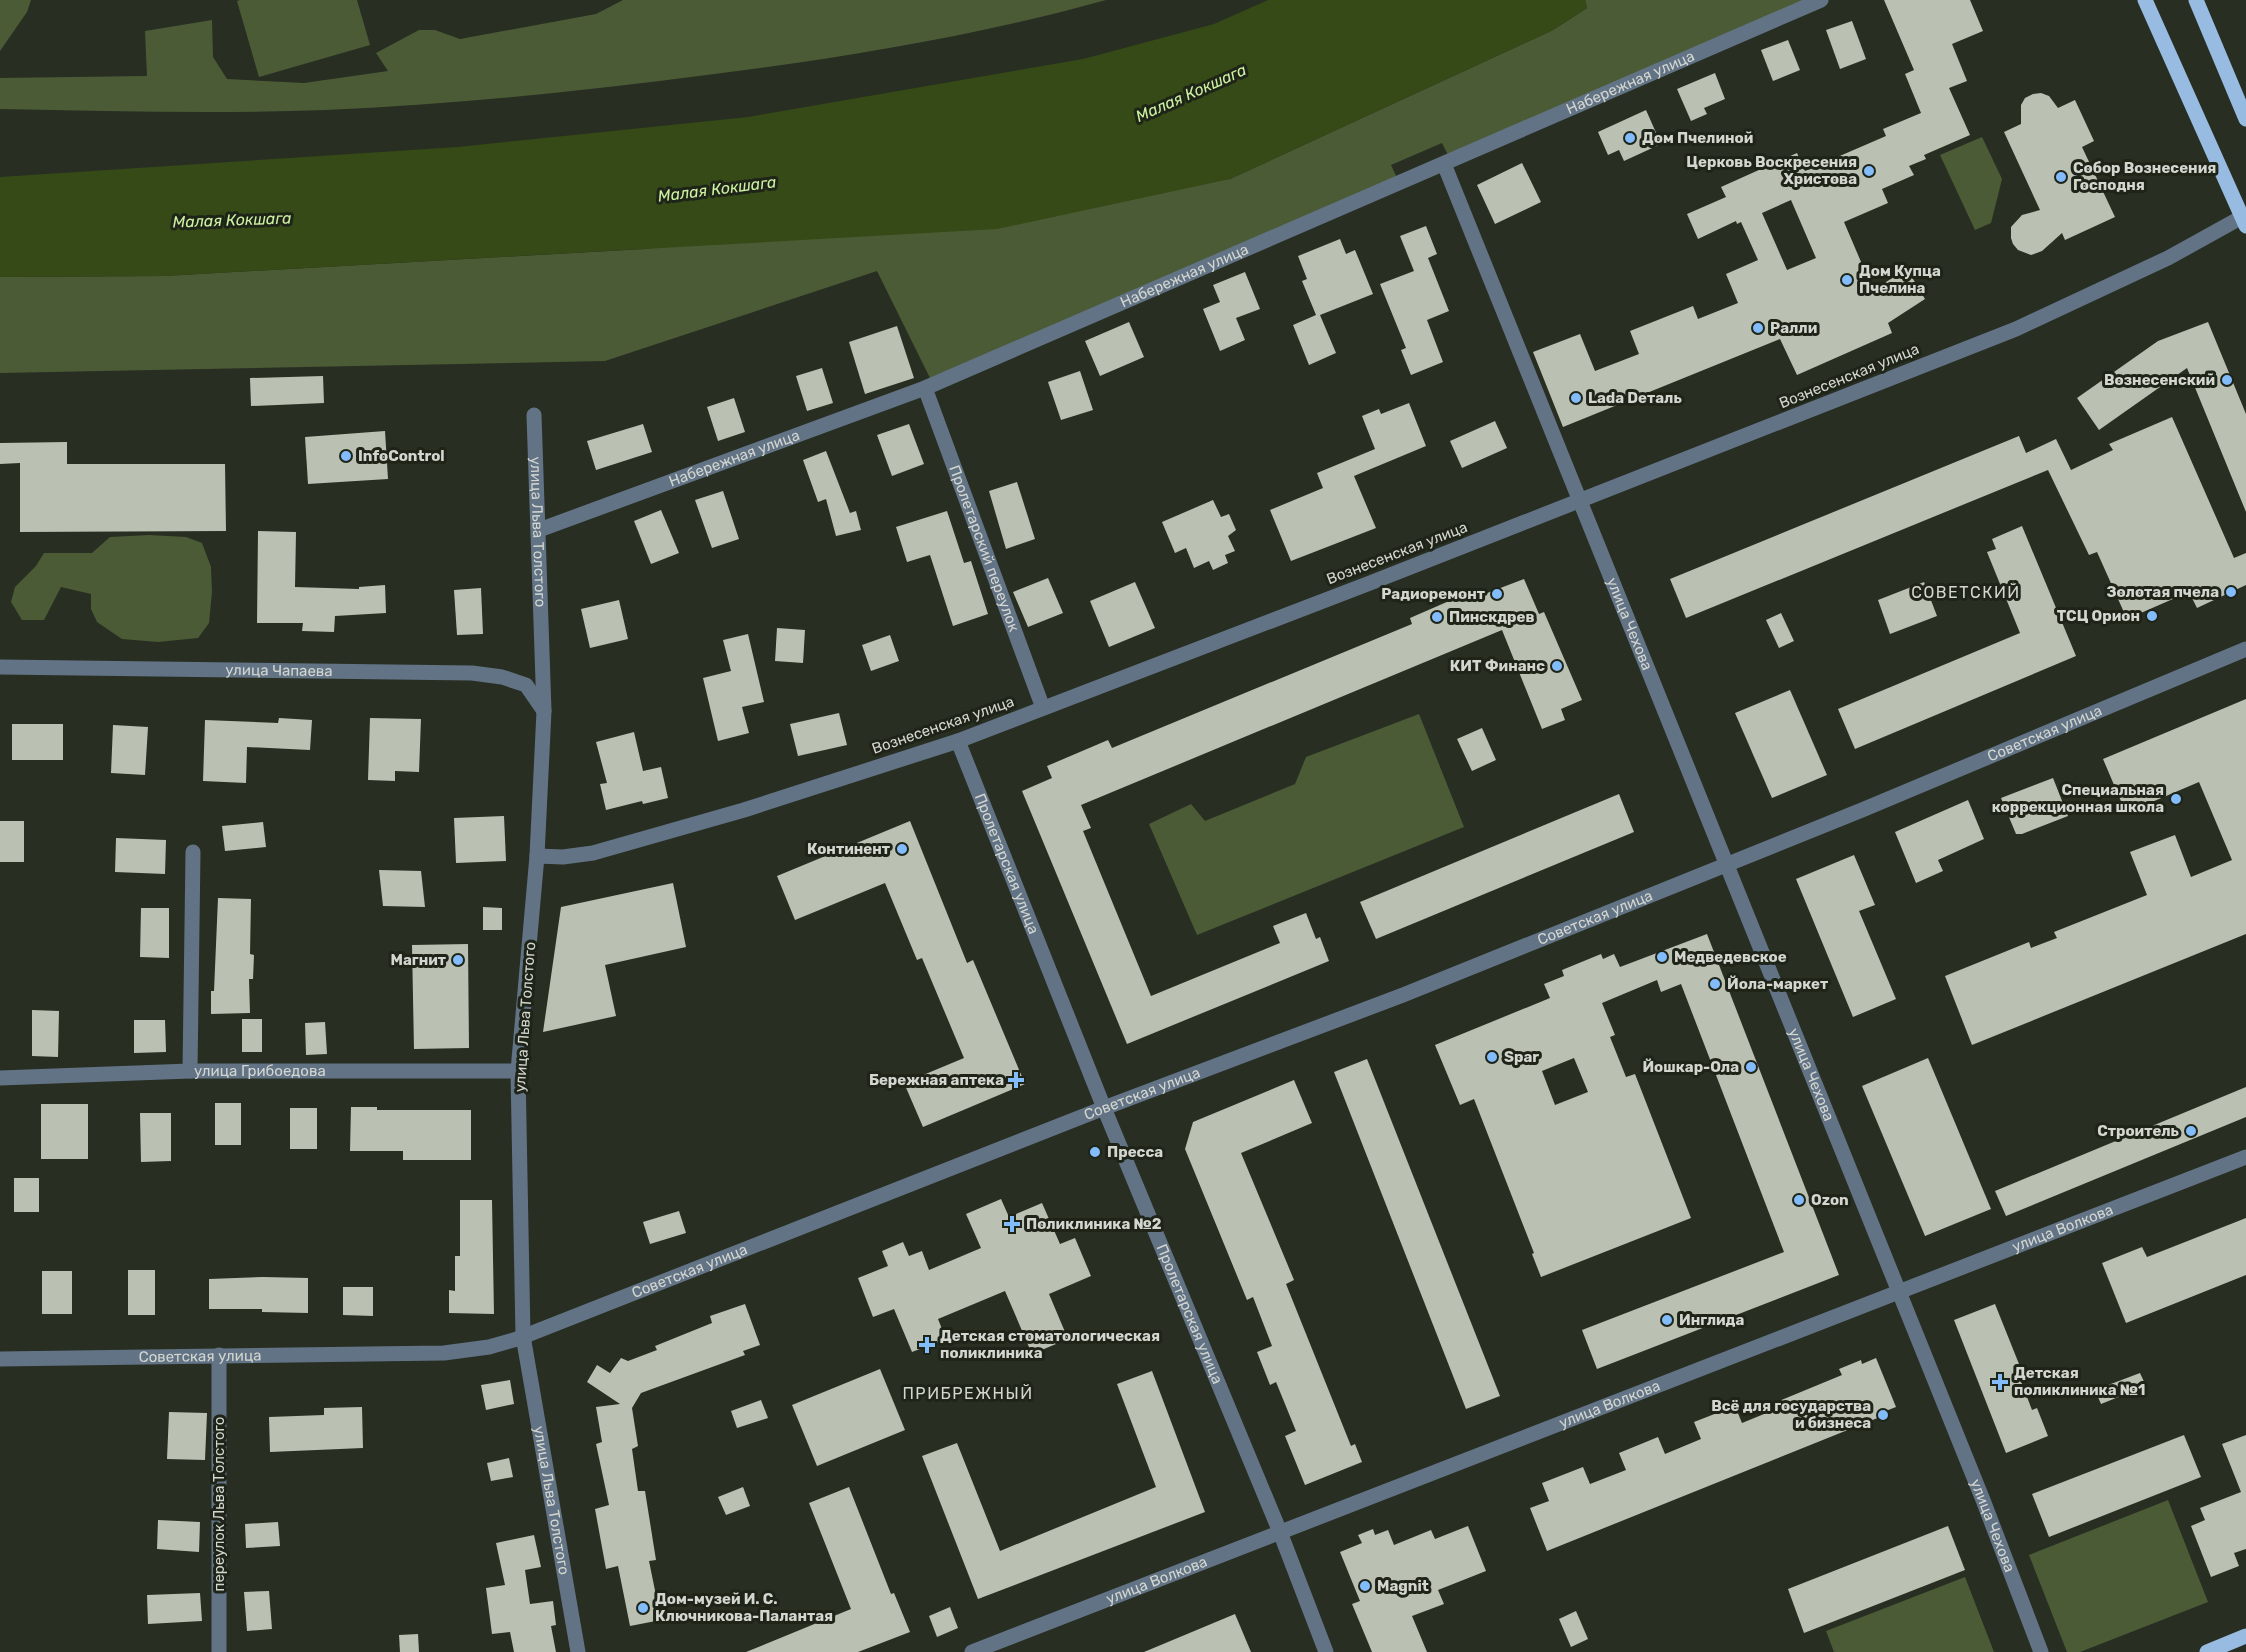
<svg xmlns="http://www.w3.org/2000/svg" width="2246" height="1652" font-family="Rubik,sans-serif">
<style>
.green{fill:#4b5b36}
.water{fill:#354a16}
.building{fill:#bac1b2;fill-rule:evenodd}
.lines{fill:none;stroke-linecap:round;stroke-linejoin:round}
.minor{stroke:#627386;stroke-width:15}
.major{stroke:#98bbe2;stroke-width:15}
.poi-dot{fill:#83bcfb;stroke:#1e2418;stroke-width:2}
.labels{text-anchor:middle;dominant-baseline:central;stroke-width:6;stroke-linejoin:round;paint-order:stroke}
.street-label{font-size:15px;fill:#d3d6cf;stroke:#1e2418}
.poi-label{font-size:15px;font-weight:bold;fill:#d3d6cf;stroke:#1e2418;text-anchor:start}
.water-label{font-size:16px;font-style:italic;fill:#cdf1a1;stroke:#1e2418}
.neighbourhood-label{font-size:16px;letter-spacing:1.5px;fill:#d3d6cf;stroke:#1e2418}
</style>
<rect width="100%" height="100%" fill="#282e22"/>
<!-- green -->
<g class="green">
<polygon points="0,0 31,0 27,12 0,51"/>
<polygon points="240,0 357,0 370,45 259,77 237,1"/>
<path d="M623,0H1106C973,37 836,59 699,76C575,92 450,105 325,110C217,114 108,111 0,109V78L147,76L145,31L212,20L213,57L227,79L304,83L388,71L376,53L419,30H435L460,39L596,14Z"/>
<polygon points="1585,0 1808,0 1449,157 1442,143 1391,165 1398,180 930,378 877,271 605,361 0,373 0,277 164,276 645,249 1230,179 1553,30 1587,8"/>
<polygon points="1982,137 2002,179 1991,223 1975,230 1940,155"/>
<polygon points="149,535 186,537 202,543 211,567 212,592 209,623 198,638 158,642 122,639 97,622 91,609 91,594 61,587 44,620 22,620 11,602 15,587 36,566 44,553 92,553 110,537"/>
<polygon points="1419,714 1464,827 1197,935 1149,824 1191,804 1205,821 1295,784 1306,757"/>
<polygon points="2168,1500 2208,1602 2080,1652 2067,1652 2029,1555"/>
<polygon points="1965,1577 1994,1652 1834,1652 1826,1631"/>
</g>
<!-- water -->
<polygon class="water" points="1268,0 1585,0 1587,8 1553,30 1230,179 997,229 164,276 0,277 0,177 458,147 748,117 1083,59 1214,24"/>
<!-- building -->
<g class="building">
<path d="M1884,0H1970L1983,31L1952,44L1967,81L1949,88L1970,135L1924,155L1926,159L1909,166L1914,175L1882,189L1888,203L1844,222L1873,290L1907,269L1925,299L1888,323L1892,333L1797,375L1780,339L1563,427L1533,352L1580,334L1595,371L1639,354L1630,331L1693,306L1698,319L1738,303L1726,274L1758,260L1741,222L1737,224L1736,221L1698,239L1687,214L1726,197L1721,187L1797,153L1805,171L1886,136L1883,129L1921,113L1905,74L1914,70ZM1791,200L1816,258L1787,270L1762,213Z"/>
<polygon points="1852,21 1866,59 1840,69 1826,30"/>
<polygon points="1788,40 1800,70 1773,81 1761,50"/>
<polygon points="1715,73 1725,99 1704,108 1707,114 1691,121 1677,89"/>
<polygon points="2041,93 2049,96 2058,108 2075,100 2094,141 2082,147 2115,217 2065,240 2062,233 2042,251 2031,255 2018,250 2013,244 2011,238 2011,227 2022,215 2040,210 2004,132 2021,124 2021,105 2025,98 2033,94"/>
<polygon points="1646,110 1661,144 1624,161 1619,150 1608,155 1598,132"/>
<polygon points="1522,163 1541,202 1495,224 1477,185"/>
<polygon points="1426,226 1437,254 1428,258 1449,311 1427,320 1443,362 1411,375 1401,350 1406,348 1380,284 1414,271 1400,236"/>
<polygon points="1340,239 1346,254 1355,250 1373,294 1320,315 1336,353 1309,365 1293,325 1316,315 1302,281 1307,279 1298,256"/>
<polygon points="1245,272 1260,309 1236,318 1245,340 1220,351 1203,309 1220,302 1213,285"/>
<polygon points="1129,322 1144,357 1100,376 1085,341"/>
<polygon points="2208,322 2246,414 2246,512 2187,368 2099,430 2077,398 2158,341"/>
<polygon points="897,326 914,378 865,394 849,342"/>
<polygon points="822,368 833,403 807,411 796,376"/>
<polygon points="1080,371 1093,410 1061,420 1048,382"/>
<polygon points="323,376 324,403 251,406 250,378"/>
<polygon points="734,398 745,432 718,441 707,407"/>
<polygon points="1409,403 1426,446 1354,476 1376,528 1291,561 1270,510 1323,488 1317,473 1375,449 1362,416 1379,409 1381,414"/>
<polygon points="2172,417 2234,558 2246,553 2246,585 2197,608 2189,592 2127,619 2097,552 2089,555 2048,470 1686,618 1670,579 2019,436 2026,453 2056,439 2071,470 2113,450 2109,444"/>
<polygon points="1495,421 1507,448 1462,468 1450,441"/>
<polygon points="643,424 652,452 596,470 587,441"/>
<polygon points="909,424 924,464 892,476 877,435"/>
<polygon points="385,431 388,479 308,484 305,437"/>
<polygon points="67,442 67,464 225,464 226,531 20,532 20,463 0,464 0,443"/>
<polygon points="826,451 850,513 856,511 861,530 836,536 826,499 818,502 803,460"/>
<polygon points="1017,482 1035,539 1006,549 989,491"/>
<polygon points="723,491 739,539 712,548 695,500"/>
<polygon points="1213,500 1221,517 1229,514 1236,530 1228,536 1235,551 1225,555 1228,563 1213,570 1209,561 1194,568 1186,548 1175,553 1162,522"/>
<polygon points="661,510 679,553 651,564 634,521"/>
<polygon points="947,511 964,563 971,561 988,614 953,626 930,555 907,562 896,527"/>
<polygon points="2022,526 2076,656 1855,749 1838,709 2020,633 1987,552 1996,549 1992,539"/>
<polygon points="258,531 296,532 295,587 359,589 359,587 385,585 386,613 335,616 334,632 302,631 303,623 257,623"/>
<polygon points="1048,578 1063,613 1028,627 1013,592"/>
<polygon points="1524,579 1539,614 1544,612 1582,700 1561,709 1565,720 1542,729 1502,630 1081,805 1091,828 1083,831 1151,996 1280,943 1273,926 1306,913 1316,939 1320,937 1329,961 1127,1044 1022,791 1052,778 1047,766 1108,740 1112,748 1412,624 1410,618 1479,588 1482,595"/>
<polygon points="1135,582 1155,628 1109,647 1090,601"/>
<polygon points="1924,582 1937,616 1890,634 1878,600"/>
<polygon points="481,588 483,634 457,635 454,590"/>
<polygon points="619,600 628,639 590,648 581,609"/>
<polygon points="1781,613 1794,641 1779,648 1766,620"/>
<polygon points="777,628 805,630 803,663 775,661"/>
<polygon points="748,634 764,702 742,707 749,733 718,741 703,678 731,671 723,640"/>
<polygon points="890,635 899,661 871,671 862,645"/>
<polygon points="1790,690 1827,775 1772,798 1735,713"/>
<polygon points="2246,699 2246,934 1972,1045 1945,976 2029,942 2031,948 2057,938 2054,932 2147,895 2130,852 2175,835 2191,877 2232,860 2199,782 2126,813 2103,759"/>
<polygon points="839,713 847,745 798,756 790,724"/>
<polygon points="279,718 312,720 310,750 247,747 246,783 203,781 205,720 278,723"/>
<polygon points="370,718 421,719 419,772 395,771 395,781 368,780"/>
<rect x="12" y="724" width="51" height="36"/>
<polygon points="113,725 148,727 145,775 111,773"/>
<polygon points="1482,728 1496,760 1472,771 1457,739"/>
<polygon points="634,732 643,771 661,767 668,798 643,804 642,801 606,810 600,784 607,783 596,742"/>
<polygon points="2053,778 2068,816 2022,834 2016,834 2001,798"/>
<polygon points="1619,794 1634,832 1376,939 1360,902"/>
<polygon points="1968,800 1984,839 1938,860 1943,871 1916,883 1895,832"/>
<polygon points="504,816 506,861 456,863 454,818"/>
<rect x="0" y="821" width="24" height="41"/>
<polygon points="910,821 967,963 973,960 1025,1084 923,1127 904,1083 964,1058 922,958 917,960 885,883 795,920 777,876"/>
<polygon points="263,822 266,847 225,851 222,826"/>
<polygon points="116,838 166,840 165,874 115,872"/>
<polygon points="1854,855 1875,905 1859,911 1896,999 1853,1017 1796,879"/>
<polygon points="379,870 421,871 425,907 383,906"/>
<polygon points="673,883 686,947 605,965 616,1016 543,1032 561,907"/>
<polygon points="218,898 251,899 250,954 254,955 253,979 249,979 250,1013 211,1014 211,991 214,991"/>
<polygon points="483,907 502,908 502,930 483,930"/>
<polygon points="141,908 169,908 169,958 140,957"/>
<path d="M1707,934L1839,1275L1597,1369L1582,1330L1784,1252L1681,984L1661,992L1657,980L1602,1003L1615,1035L1610,1037L1626,1077L1635,1074L1691,1218L1541,1277L1532,1254L1534,1253L1474,1099L1460,1105L1435,1045L1550,998L1544,984L1564,976L1562,970L1601,954L1603,959L1614,954L1620,967ZM1574,1058L1588,1092L1555,1105L1542,1071Z"/>
<polygon points="468,944 469,1048 414,1049 412,945"/>
<polygon points="32,1010 59,1011 58,1057 32,1056"/>
<rect x="242" y="1019" width="20" height="33"/>
<polygon points="134,1020 165,1020 166,1052 134,1053"/>
<polygon points="325,1022 327,1054 306,1055 305,1023"/>
<polygon points="1928,1058 1991,1209 1925,1236 1862,1086"/>
<polygon points="1367,1059 1500,1396 1466,1409 1334,1072"/>
<polygon points="1294,1080 1312,1123 1241,1153 1294,1280 1286,1284 1351,1446 1355,1444 1362,1462 1305,1485 1285,1436 1296,1431 1276,1382 1270,1385 1257,1352 1272,1346 1253,1297 1247,1300 1185,1149 1193,1122"/>
<polygon points="2246,1087 2246,1117 2006,1216 1995,1191"/>
<rect x="215" y="1103" width="26" height="42"/>
<rect x="41" y="1104" width="47" height="55"/>
<polygon points="351,1107 377,1107 377,1110 471,1110 471,1160 403,1160 403,1151 350,1151"/>
<rect x="290" y="1108" width="27" height="41"/>
<polygon points="140,1113 171,1113 171,1161 141,1162"/>
<rect x="14" y="1178" width="25" height="34"/>
<polygon points="1001,1199 1009,1217 1042,1203 1060,1244 1075,1238 1091,1276 1049,1294 1068,1339 1032,1354 1005,1291 938,1319 946,1339 912,1352 894,1309 873,1317 858,1278 888,1266 882,1251 903,1242 909,1256 922,1251 929,1270 981,1248 966,1214"/>
<polygon points="460,1200 492,1200 494,1314 449,1313 449,1290 455,1291 455,1256 460,1256"/>
<polygon points="679,1211 686,1233 650,1244 643,1222"/>
<polygon points="2246,1218 2246,1275 2126,1323 2102,1263 2142,1247 2147,1257"/>
<rect x="128" y="1270" width="27" height="45"/>
<rect x="42" y="1271" width="30" height="43"/>
<polygon points="263,1277 308,1278 308,1313 262,1312 262,1309 209,1309 209,1279"/>
<polygon points="343,1287 373,1287 373,1316 343,1315"/>
<polygon points="745,1304 760,1345 743,1351 745,1355 641,1393 632,1408 638,1446 632,1449 638,1491 645,1491 656,1560 649,1561 661,1620 630,1626 618,1566 606,1569 595,1509 609,1505 596,1444 602,1442 596,1407 620,1404 587,1382 597,1365 610,1373 621,1358 628,1361 657,1350 655,1346 712,1323 710,1316"/>
<polygon points="1995,1304 2023,1374 2019,1376 2032,1410 2037,1408 2048,1436 2006,1453 1954,1320"/>
<polygon points="1876,1358 1896,1407 1883,1412 1885,1415 1547,1551 1530,1508 1549,1501 1542,1483 1583,1467 1590,1484 1626,1470 1619,1453 1658,1437 1665,1454 1701,1439 1694,1422 1735,1406 1742,1423 1781,1407 1779,1401 1842,1375 1839,1369 1861,1360 1862,1364"/>
<polygon points="880,1369 905,1430 817,1466 792,1405"/>
<polygon points="1152,1371 1205,1512 978,1599 922,1456 957,1443 1000,1551 1156,1487 1117,1384"/>
<polygon points="2140,1373 2146,1386 2101,1404 2095,1390"/>
<polygon points="510,1380 514,1404 486,1410 481,1385"/>
<polygon points="761,1400 768,1418 737,1428 731,1411"/>
<polygon points="362,1407 363,1448 270,1452 269,1417 324,1415 324,1408"/>
<polygon points="169,1412 207,1413 205,1460 167,1459"/>
<polygon points="2184,1435 2201,1477 2049,1537 2032,1494"/>
<polygon points="2246,1435 2246,1549 2234,1553 2239,1566 2211,1577 2191,1526 2205,1520 2200,1508 2241,1492 2222,1444"/>
<polygon points="509,1458 513,1477 491,1481 487,1463"/>
<polygon points="743,1487 750,1506 726,1515 718,1497"/>
<polygon points="849,1487 891,1594 894,1593 910,1632 858,1652 746,1652 851,1609 809,1503"/>
<polygon points="158,1520 200,1522 199,1552 157,1549"/>
<polygon points="278,1522 280,1546 246,1548 245,1524"/>
<polygon points="1468,1526 1486,1571 1438,1590 1444,1604 1412,1616 1427,1652 1372,1652 1352,1604 1360,1601 1340,1552 1362,1543 1358,1535 1373,1529 1375,1535 1388,1530 1394,1545 1431,1530 1435,1539"/>
<polygon points="1948,1526 1965,1570 1804,1633 1788,1589"/>
<polygon points="534,1535 541,1567 525,1570 530,1604 553,1601 556,1625 551,1626 556,1652 514,1652 510,1632 492,1634 486,1588 505,1585 496,1543"/>
<polygon points="269,1591 272,1629 247,1631 244,1592"/>
<polygon points="200,1593 202,1621 148,1624 147,1595"/>
<polygon points="950,1607 958,1628 937,1637 929,1616"/>
<polygon points="1576,1611 1588,1639 1571,1647 1559,1619"/>
<polygon points="1235,1614 1251,1652 1144,1652"/>
<polygon points="418,1634 419,1652 400,1652 399,1635"/>
</g>
<g class="lines">
<!-- minor -->
<g class="minor">
<path id="s1" d="M1444,164L1983,1500L2041,1652"/>
<path id="s2" d="M925,388L1043,708"/>
<path id="s3" d="M534,415L544,711L537,856L518,1071L523,1336L578,1652"/>
<path id="s4" d="M539,530L925,388L1821,0"/>
<path id="s5" d="M0,667L472,673L502,677L526,685L544,711"/>
<path id="s6" d="M958,741L1104,1108L1280,1532L1326,1652"/>
<polyline points="537,856 563,857 593,853 744,810 958,741 1370,583 2016,329 2168,258 2242,217"/>
<polyline points="190,1071 193,852"/>
<path id="s7" d="M0,1078L190,1071H518"/>
<polyline points="219,1355 219,1652"/>
<path id="s8" d="M0,1359L444,1353L489,1347L517,1339L1104,1108L1403,995L1862,810L2246,649"/>
<path id="s9" d="M972,1652L2246,1157"/>
</g>
<!-- major -->
<g class="major">
<polyline points="2145,0 2246,226"/>
<polyline points="2196,0 2246,119"/>
<polyline points="2207,1652 2246,1636"/>
</g>
</g>
<!-- markers -->
<g class="poi-dot">
<circle cx="1630" cy="138" r="6"/>
<circle cx="1869" cy="171" r="6"/>
<circle cx="2061" cy="177" r="6"/>
<circle cx="1847" cy="280" r="6"/>
<circle cx="1758" cy="328" r="6"/>
<circle cx="2227" cy="380" r="6"/>
<circle cx="1576" cy="398" r="6"/>
<circle cx="346" cy="456" r="6"/>
<circle cx="2231" cy="592" r="6"/>
<circle cx="1497" cy="594" r="6"/>
<circle cx="2152" cy="616" r="6"/>
<circle cx="1437" cy="617" r="6"/>
<circle cx="1557" cy="666" r="6"/>
<circle cx="2176" cy="799" r="6"/>
<circle cx="902" cy="849" r="6"/>
<circle cx="1662" cy="957" r="6"/>
<circle cx="458" cy="960" r="6"/>
<circle cx="1715" cy="984" r="6"/>
<circle cx="1492" cy="1057" r="6"/>
<circle cx="1751" cy="1067" r="6"/>
<path d="M1013 1071h6v6h6v6h-6v6h-6v-6h-6v-6h6z"/>
<circle cx="2191" cy="1131" r="6"/>
<circle cx="1095" cy="1152" r="6"/>
<circle cx="1799" cy="1200" r="6"/>
<path d="M1009 1215h6v6h6v6h-6v6h-6v-6h-6v-6h6z"/>
<circle cx="1667" cy="1320" r="6"/>
<path d="M924 1336h6v6h6v6h-6v6h-6v-6h-6v-6h6z"/>
<path d="M1997 1373h6v6h6v6h-6v6h-6v-6h-6v-6h6z"/>
<circle cx="1883" cy="1415" r="6"/>
<circle cx="1365" cy="1586" r="6"/>
<circle cx="643" cy="1608" r="6"/>
</g>
<g class="labels">
<!-- street labels -->
<g class="street-label">
<text stroke="none"><textPath href="#s4" startOffset="1180">Набережная улица</textPath></text>
<text stroke="none"><textPath href="#s4" startOffset="694">Набережная улица</textPath></text>
<text transform="translate(1849 376) rotate(-22)">Вознесенская улица</text>
<text stroke="none"><textPath href="#s4" startOffset="208">Набережная улица</textPath></text>
<text stroke="none"><textPath href="#s3" startOffset="117">улица Льва Толстого</textPath></text>
<text stroke="none"><textPath href="#s2" startOffset="171">Пролетарский переулок</textPath></text>
<text transform="translate(1397 553) rotate(-21)">Вознесенская улица</text>
<text stroke="none"><textPath href="#s1" startOffset="496">улица Чехова</textPath></text>
<text stroke="none"><textPath href="#s5" startOffset="279">улица Чапаева</textPath></text>
<text transform="translate(943 725) rotate(-19)">Вознесенская улица</text>
<text stroke="none"><textPath href="#s8" startOffset="2162">Советская улица</textPath></text>
<text stroke="none"><textPath href="#s6" startOffset="132">Пролетарская улица</textPath></text>
<text stroke="none"><textPath href="#s8" startOffset="1676">Советская улица</textPath></text>
<text transform="translate(525 1017) rotate(-86)">улица Льва Толстого</text>
<text stroke="none"><textPath href="#s7" startOffset="260">улица Грибоедова</textPath></text>
<text stroke="none"><textPath href="#s1" startOffset="982">улица Чехова</textPath></text>
<text stroke="none"><textPath href="#s8" startOffset="1190">Советская улица</textPath></text>
<text stroke="none"><textPath href="#s9" startOffset="1170">улица Волкова</textPath></text>
<text stroke="none"><textPath href="#s8" startOffset="704">Советская улица</textPath></text>
<text stroke="none"><textPath href="#s6" startOffset="618">Пролетарская улица</textPath></text>
<text stroke="none"><textPath href="#s8" startOffset="200">Советская улица</textPath></text>
<text stroke="none"><textPath href="#s9" startOffset="684">улица Волкова</textPath></text>
<text stroke="none"><textPath href="#s3" startOffset="1089">улица Льва Толстого</textPath></text>
<text transform="translate(219 1504) rotate(-90)">переулок Льва Толстого</text>
<text stroke="none"><textPath href="#s1" startOffset="1468">улица Чехова</textPath></text>
<text stroke="none"><textPath href="#s9" startOffset="198">улица Волкова</textPath></text>
</g>
<!-- poi labels -->
<g class="poi-label">
<text x="1642" y="138">Дом Пчелиной</text>
<text x="1857" y="162" text-anchor="end">Церковь Воскресения<tspan x="1857" dy="17">Христова</tspan></text>
<text x="2073" y="168">Собор Вознесения<tspan x="2073" dy="17">Господня</tspan></text>
<text x="1859" y="271">Дом Купца<tspan x="1859" dy="17">Пчелина</tspan></text>
<text x="1770" y="328">Ралли</text>
<text x="2215" y="380" text-anchor="end">Вознесенский</text>
<text x="1588" y="398">Lada Dеталь</text>
<text x="358" y="456">InfoControl</text>
<text x="2219" y="592" text-anchor="end">Золотая пчела</text>
<text x="1485" y="594" text-anchor="end">Радиоремонт</text>
<text x="2140" y="616" text-anchor="end">ТСЦ Орион</text>
<text x="1449" y="617">Пинскдрев</text>
<text x="1545" y="666" text-anchor="end">КИТ Финанс</text>
<text x="2164" y="790" text-anchor="end">Специальная<tspan x="2164" dy="17">коррекционная школа</tspan></text>
<text x="890" y="849" text-anchor="end">Континент</text>
<text x="1674" y="957">Медведевское</text>
<text x="446" y="960" text-anchor="end">Магнит</text>
<text x="1727" y="984">Йола-маркет</text>
<text x="1504" y="1057">Spar</text>
<text x="1739" y="1067" text-anchor="end">Йошкар-Ола</text>
<text x="1004" y="1080" text-anchor="end">Бережная аптека</text>
<text x="2179" y="1131" text-anchor="end">Строитель</text>
<text x="1107" y="1152">Пресса</text>
<text x="1811" y="1200">Ozon</text>
<text x="1026" y="1224">Поликлиника №2</text>
<text x="1679" y="1320">Инглида</text>
<text x="940" y="1336">Детская стоматологическая<tspan x="940" dy="17">поликлиника</tspan></text>
<text x="2014" y="1373">Детская<tspan x="2014" dy="17">поликлиника №1</tspan></text>
<text x="1871" y="1406" text-anchor="end">Всё для государства<tspan x="1871" dy="17">и бизнеса</tspan></text>
<text x="1377" y="1586">Magnit</text>
<text x="655" y="1599">Дом-музей И. С.<tspan x="655" dy="17">Ключникова-Палантая</tspan></text>
</g>
<!-- water labels -->
<g class="water-label">
<text transform="translate(1191 93) rotate(-24)">Малая Кокшага</text>
<text transform="translate(717 189) rotate(-7)">Малая Кокшага</text>
<text transform="translate(232 220) rotate(-2)">Малая Кокшага</text>
</g>
<!-- neighbourhood labels -->
<g class="neighbourhood-label">
<text x="1966" y="592">СОВЕТСКИЙ</text>
<text x="968" y="1393">ПРИБРЕЖНЫЙ</text>
</g>
</g>
</svg>
